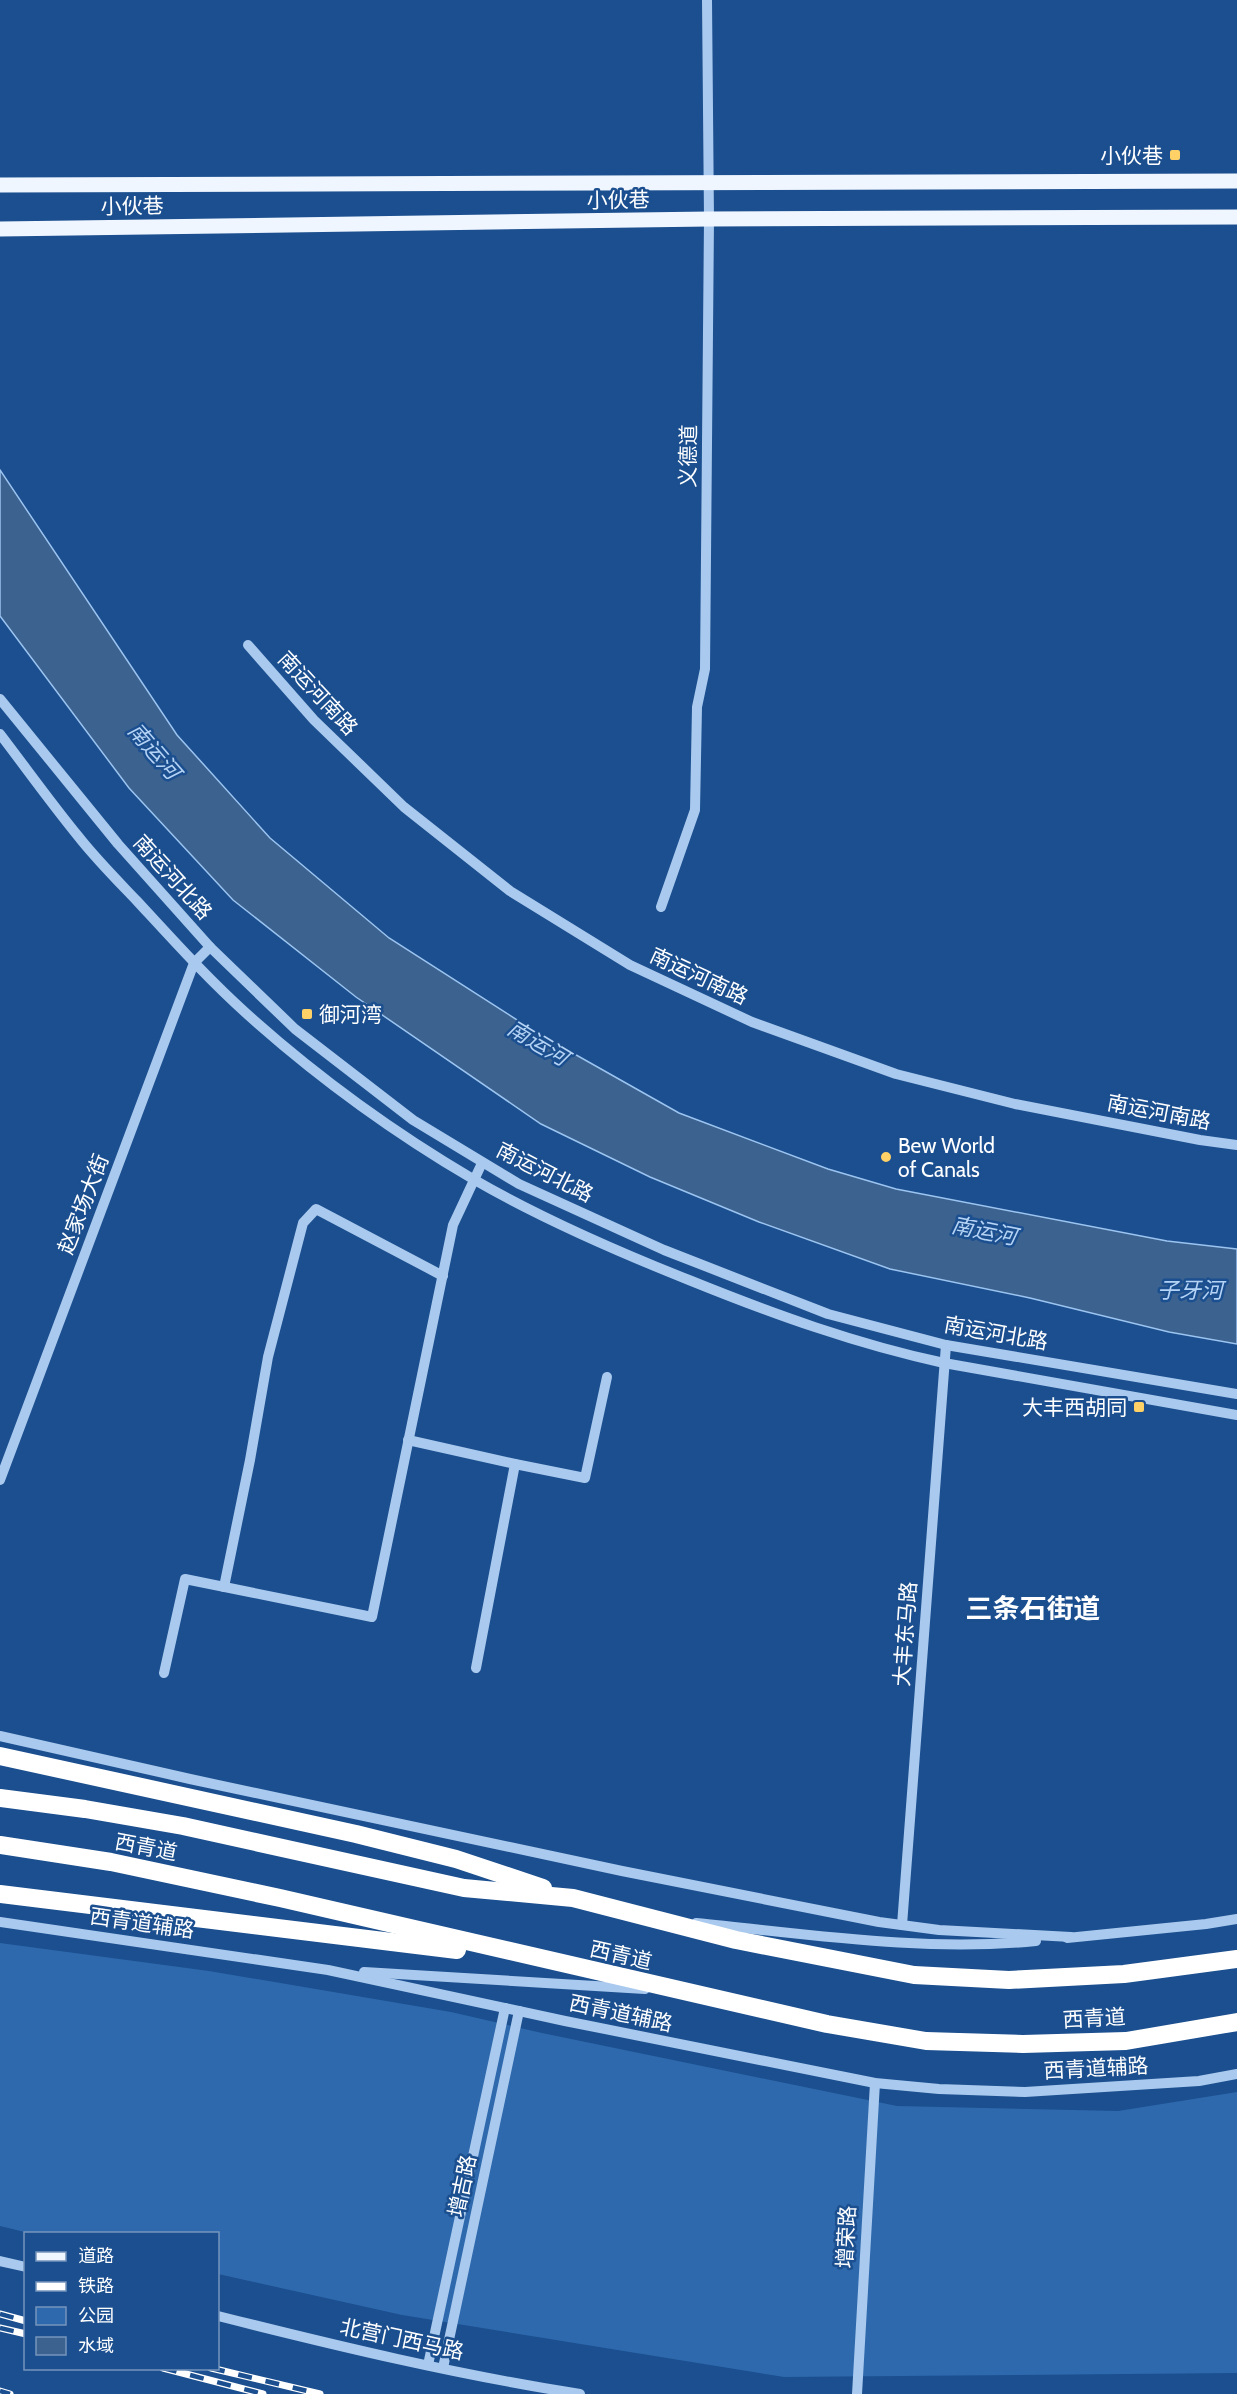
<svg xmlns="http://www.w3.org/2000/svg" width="1237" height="2394" font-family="Cabin,'Noto Sans SC',sans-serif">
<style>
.green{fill:#2e69ad}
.water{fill:#3c6290;stroke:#9cc4f0;stroke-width:1.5}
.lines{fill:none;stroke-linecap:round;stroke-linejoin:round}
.minor{stroke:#a9c9ee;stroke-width:10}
.major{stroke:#f0f6ff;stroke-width:15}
.highway{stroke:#fff;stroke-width:18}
.rail-casing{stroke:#fff;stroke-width:7}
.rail{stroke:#1b4f8f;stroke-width:4.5;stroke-dasharray:14;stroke-linecap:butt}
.poi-dot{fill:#ffd166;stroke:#1b4f8f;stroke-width:2}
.labels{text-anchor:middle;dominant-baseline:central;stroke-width:5;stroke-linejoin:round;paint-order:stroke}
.poi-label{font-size:21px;fill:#fff;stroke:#1b4f8f;text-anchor:end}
.street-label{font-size:21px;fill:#fff;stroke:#1b4f8f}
.water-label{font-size:22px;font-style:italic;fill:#b5d3f5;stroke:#1b4f8f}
.district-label{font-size:27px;font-weight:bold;fill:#fff;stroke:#1b4f8f}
</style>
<rect width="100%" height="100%" fill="#1b4f8f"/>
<!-- green -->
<polygon class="green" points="0,1943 209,1971 451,2012 542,2033 897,2106 1118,2111 1237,2092 1237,2373 784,2377 402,2315 218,2274 218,2234 33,2234 0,2226"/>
<!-- water -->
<polygon class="water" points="0,470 177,735 270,838 389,938 539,1034 679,1113 828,1169 896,1189 1167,1241 1237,1249 1237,1344 1169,1332 1030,1298 890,1269 759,1222 650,1177 541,1124 356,997 233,900 129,788 0,616"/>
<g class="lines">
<!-- minor -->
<g class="minor">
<polyline points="248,645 314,720 404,807 510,891 630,965 752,1022 896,1074 1015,1104 1200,1140 1237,1145"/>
<polyline points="0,699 118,844 210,947 295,1029 413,1120 519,1184 664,1250 828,1314 946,1345 1237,1394"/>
<path d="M0,734C26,768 51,803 78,836C96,859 117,880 137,901C173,940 208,979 247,1014C316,1076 393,1132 473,1179C542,1219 616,1251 689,1280C773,1314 856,1344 944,1363L1237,1415"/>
<polyline points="661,907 695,810 697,707 705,669 709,219 707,0"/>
<polyline points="408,1440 515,1464 476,1668"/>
<polyline points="515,1464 585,1478 607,1377"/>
<polyline points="0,1480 194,963 210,947"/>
<polyline points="224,1587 250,1460 268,1357 303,1223 316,1209 443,1276"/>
<polyline points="164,1673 185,1579 372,1617 453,1225 482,1163"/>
<polyline points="0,1736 190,1779 622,1871 879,1922 939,1930 1071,1937"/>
<polyline points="0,1922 328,1970 565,2021 875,2083 939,2089 1025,2092 1199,2081 1237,2074"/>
<path d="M696,1923C809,1934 922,1952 1036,1941"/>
<polyline points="902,1925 946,1345"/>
<polyline points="1067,1938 1206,1924 1237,1919"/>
<polyline points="364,1972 645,1989"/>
<polyline points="0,2261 26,2267"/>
<path d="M218,2316C337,2346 458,2375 580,2394"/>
<polyline points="428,2365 505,2008"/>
<polyline points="443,2368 519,2011"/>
<polyline points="857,2394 875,2083"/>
</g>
<!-- major -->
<g class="major">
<polyline points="0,185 1237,181"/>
<polyline points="0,229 709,219 1237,217"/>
</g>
<!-- highway -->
<g class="highway">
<polyline points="0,1756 356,1834 456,1859 543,1888"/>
<polyline points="0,1798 85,1809 183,1826 464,1888 573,1898 736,1940 914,1975 1009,1980 1124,1974 1237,1959"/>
<polyline points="0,1845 111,1862 280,1898 827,2024 926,2041 1023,2044 1126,2041 1237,2022"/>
<polyline points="0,1894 457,1950"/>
</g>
<!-- rail casing -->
<g class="rail-casing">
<g id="rail">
<polyline points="0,2314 26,2321"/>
<polyline points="0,2328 26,2334"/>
<polyline points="163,2368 263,2394"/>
<polyline points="211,2368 320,2394"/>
<polyline points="0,2391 10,2394"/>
</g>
</g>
<!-- rail -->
<use href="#rail" class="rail"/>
</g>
<!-- markers -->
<g class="poi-dot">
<rect x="1169" y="149" width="12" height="12" rx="3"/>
<rect x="301" y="1008" width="12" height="12" rx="3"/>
<circle cx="886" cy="1157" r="6"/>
<rect x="1133" y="1401" width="12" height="12" rx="3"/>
</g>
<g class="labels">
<!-- poi labels -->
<g class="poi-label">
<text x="1163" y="155">小伙巷</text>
<text x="319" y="1014" text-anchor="start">御河湾</text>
<text x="898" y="1145" text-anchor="start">Bew World<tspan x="898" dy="24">of Canals</tspan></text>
<text x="1127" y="1407">大丰西胡同</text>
</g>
<!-- street labels -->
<g class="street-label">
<text transform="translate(618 200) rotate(-1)">小伙巷</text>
<text transform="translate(132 206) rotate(-1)">小伙巷</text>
<text transform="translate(688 456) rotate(-89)">义德道</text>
<text transform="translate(318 693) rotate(47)">南运河南路</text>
<text transform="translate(173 877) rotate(48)">南运河北路</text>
<text transform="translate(699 976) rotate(25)">南运河南路</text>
<text transform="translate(1159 1112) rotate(11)">南运河南路</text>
<text transform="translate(545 1172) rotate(27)">南运河北路</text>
<text transform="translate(83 1204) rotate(-69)">赵家场大街</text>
<text transform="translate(996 1333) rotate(10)">南运河北路</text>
<text transform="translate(905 1634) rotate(-86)">大丰东马路</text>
<text transform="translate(146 1847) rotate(11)">西青道</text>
<text transform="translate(142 1923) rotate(8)">西青道辅路</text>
<text transform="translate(621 1955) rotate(13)">西青道</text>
<text transform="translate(621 2013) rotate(12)">西青道辅路</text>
<text transform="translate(1094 2018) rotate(-3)">西青道</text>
<text transform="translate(1096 2068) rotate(-3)">西青道辅路</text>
<text transform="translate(462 2186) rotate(-78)">增吉路</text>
<text transform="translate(846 2237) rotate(-87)">增荣路</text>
<text transform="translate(402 2339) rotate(12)">北营门西马路</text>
</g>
<!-- water labels -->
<g class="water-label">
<text transform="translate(154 751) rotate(49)">南运河</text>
<text transform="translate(538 1043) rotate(31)">南运河</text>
<text transform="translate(984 1231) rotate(11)">南运河</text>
<text x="1190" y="1290">子牙河</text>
</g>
<!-- district labels -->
<g class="district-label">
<text x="1033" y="1608">三条石街道</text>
</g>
</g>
<!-- legend -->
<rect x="24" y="2232" width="195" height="138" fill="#1b4f8f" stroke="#7695bc" stroke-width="1.5"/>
<rect x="36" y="2252" width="30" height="9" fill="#f0f6ff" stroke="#7695bc" stroke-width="1.5"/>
<text x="78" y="2262" font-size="18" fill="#ffffff">道路</text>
<rect x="36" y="2282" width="30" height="9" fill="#ffffff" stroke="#7695bc" stroke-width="1.5"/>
<text x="78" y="2292" font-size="18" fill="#ffffff">铁路</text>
<rect x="36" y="2307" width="30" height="18" fill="#2e69ad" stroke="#7695bc" stroke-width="1.5"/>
<text x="78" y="2322" font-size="18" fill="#ffffff">公园</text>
<rect x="36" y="2337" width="30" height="18" fill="#3c6290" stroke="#7695bc" stroke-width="1.5"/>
<text x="78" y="2352" font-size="18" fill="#ffffff">水域</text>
</svg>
